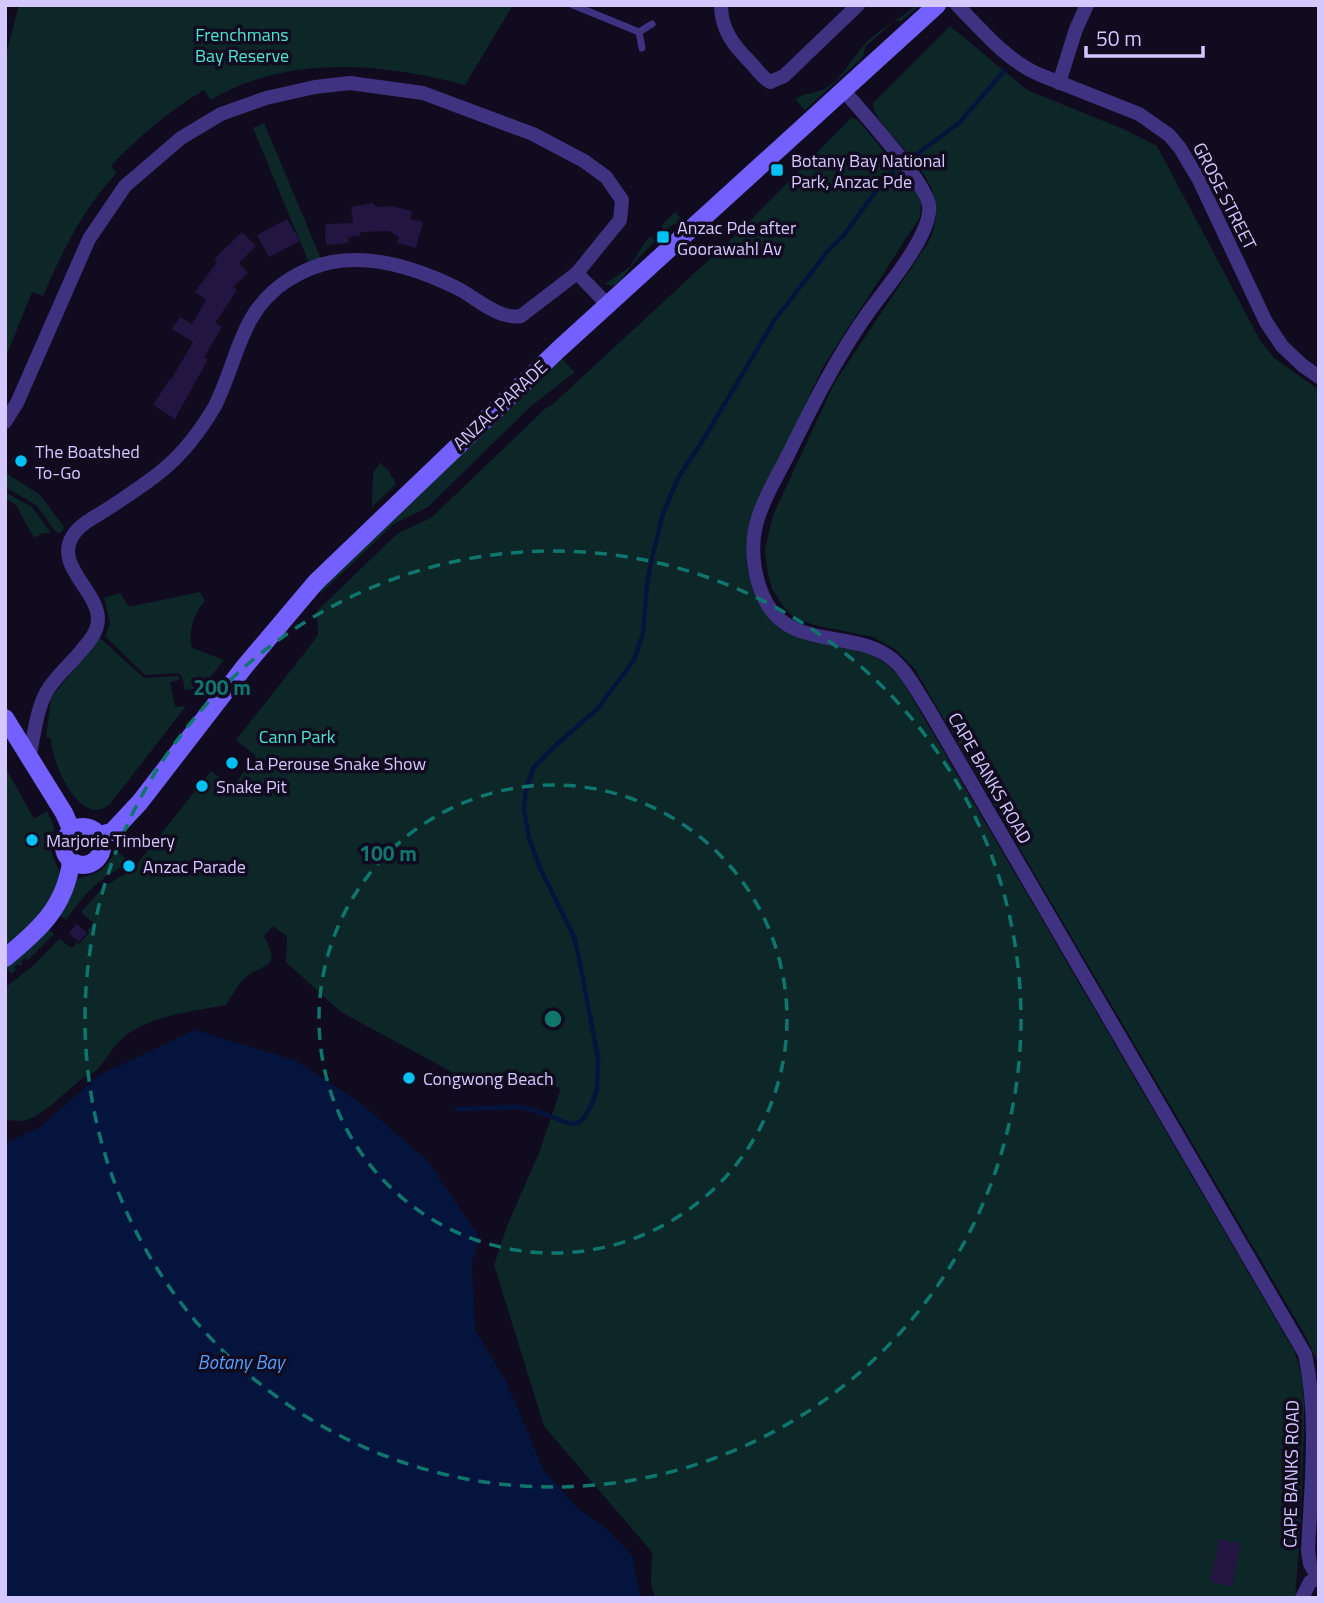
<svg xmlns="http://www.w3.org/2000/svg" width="1324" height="1603" font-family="'Titillium Web',sans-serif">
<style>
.green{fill:#0d2729}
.water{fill:#05143d}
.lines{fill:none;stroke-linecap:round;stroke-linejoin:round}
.stream{stroke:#05143d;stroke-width:4.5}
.building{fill:#231541}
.lane{stroke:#3e3281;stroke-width:7}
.street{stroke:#3e3281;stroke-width:14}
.secondary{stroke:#745fff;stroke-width:18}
.ring{fill:none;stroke:#0f766e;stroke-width:3.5;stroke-dasharray:12 9}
.poi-dot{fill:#00c1f3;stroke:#100b1f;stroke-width:2.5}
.labels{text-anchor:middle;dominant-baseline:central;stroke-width:7;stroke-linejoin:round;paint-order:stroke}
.park-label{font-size:18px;fill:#4de7d1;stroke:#100b1f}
.poi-label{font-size:18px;fill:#d4c8ff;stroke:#100b1f;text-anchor:start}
.street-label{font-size:18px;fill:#d4c8ff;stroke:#100b1f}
.water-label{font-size:19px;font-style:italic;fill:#569fff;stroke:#100b1f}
.centre{fill:#0f766e;stroke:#100b1f;stroke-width:3.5}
.ring-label{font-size:21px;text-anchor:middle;font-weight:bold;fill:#0f766e;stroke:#100b1f;stroke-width:7;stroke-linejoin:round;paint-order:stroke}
</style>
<rect width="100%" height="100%" fill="#100b1f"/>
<!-- green -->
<g class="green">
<path d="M19,5H513L465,85C384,63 287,54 211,100L204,90C169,111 139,136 111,166L117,173C82,209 63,251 43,296L32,292L5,359V59Z"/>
<path d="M916,5H920L901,21H894L865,47L863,57L805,110L796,100L795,99C805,92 817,94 826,88C843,77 851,60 863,46C878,29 900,20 916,5Z"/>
<path d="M950,26L1027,90L1123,129L1157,146L1261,342L1274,358L1319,390V1365L1306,1337L914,668L896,650L873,637L814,625L794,617L783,606L772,589L767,569L765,549L773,515L835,382L928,243C952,195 918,166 889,132C882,123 874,115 873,103Z"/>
<path d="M851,118L857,119L916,190L921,204L920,217L824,365L752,517L747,537L746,562L749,577L762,608L784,630L870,654L885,663L900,677L1293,1349C1308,1383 1304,1419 1303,1456C1302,1503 1299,1550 1295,1598H656L651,1585L652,1552L544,1426L494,1265L507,1226L539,1153L560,1091L559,1087L452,1072L341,1012L286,962L287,936L273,926L264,936C281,969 267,961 246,977C238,984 232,996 226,1005C194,1011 161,1014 132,1031C116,1040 109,1056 97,1070C93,1074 87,1075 83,1078C67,1090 46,1113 27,1120C21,1122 12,1120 5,1120V988L35,964L59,939L72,948L77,942L79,944L89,933L88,930L93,923L81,912L103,887L130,871L137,864L211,771L232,787L256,756L236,740L314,641L318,634L317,611L398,533L431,518L546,408L552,405L741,230Z"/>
<polygon points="264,123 321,259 309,263 253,128"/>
<polygon points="675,212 684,222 672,225 666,231 661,226"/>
<polygon points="651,236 655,241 639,257 619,282 613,286 605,284 630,267 645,242"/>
<polygon points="561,358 575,372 531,406 428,507 394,524 321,593 319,591"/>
<polygon points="380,463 389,471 396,484 372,507 373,473"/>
<polygon points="6,473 40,495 64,527 61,533 56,532 36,505 5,487"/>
<polygon points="5,492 32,507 51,533 43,533 34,538 16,505 5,498"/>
<path d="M200,592L205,601C193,614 188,631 192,648L224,660L196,694L190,689L185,690L182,677L179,673L145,675L105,636L110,623L104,598L120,593L129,607Z"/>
<path d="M100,638L144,678L178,676L180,680L170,682L175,707L186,706L110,804C80,830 50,760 51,738L46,737L51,698Z"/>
<polygon points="5,767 34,819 47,811 54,827 51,852 61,875 59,893 5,952"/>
<path d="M116,851L128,860L127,864C96,880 86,893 66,920L57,914L76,879C100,873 102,872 116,851Z"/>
<polygon points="46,927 54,934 28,960 25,958 21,961 23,964 20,966 18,964 14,967 16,970 11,974 5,966"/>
</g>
<!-- water -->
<polygon class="water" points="195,1030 296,1061 359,1102 427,1160 480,1238 472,1262 475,1330 507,1383 543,1469 576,1507 606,1528 632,1556 641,1598 5,1598 5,1144 40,1127 99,1075"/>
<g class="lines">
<!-- stream -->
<g class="stream">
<polyline points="910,159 959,123 1004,71"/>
<polyline points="456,1109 518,1107 534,1110 570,1124 578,1123 584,1118 592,1104 597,1090 598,1058 579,958 574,937 541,870 529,839 524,809 526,789 534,767 553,748 598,708 634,660 643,633 647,584 652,558 663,514 678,478 702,442 774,321 827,252 844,235 881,184 893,173"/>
</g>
</g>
<!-- building -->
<g class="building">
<polygon points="373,203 376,207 391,206 412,211 410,219 423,222 416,248 397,243 399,237 389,231 360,232 361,236 348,237 349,243 326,245 325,224 353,223 351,207"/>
<polygon points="287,219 300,241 269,257 257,235"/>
<polygon points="242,232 256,246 239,263 248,273 233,287 237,290 215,323 222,327 204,357 208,359 175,419 153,405 170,379 171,380 193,342 172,329 180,317 192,324 206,300 195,292 217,262 214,259"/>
<polygon points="77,924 87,933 79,942 69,933"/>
<polygon points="1219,1539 1241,1544 1232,1586 1210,1582"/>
</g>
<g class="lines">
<!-- lane -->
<g class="lane">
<polyline points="573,5 639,32 652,24"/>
<polyline points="639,32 642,48"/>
</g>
<!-- street -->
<g class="street">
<path d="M721,5C721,30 734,46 751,63C758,70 760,76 770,82L784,76L858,5"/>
<path d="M957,5C982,30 1005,59 1038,74L1139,114L1169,135L1180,148L1199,180L1266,322L1282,346L1302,365L1319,377"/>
<polyline points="1059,83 1076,29 1087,5"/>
<path d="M844,91C863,113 925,181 929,205C933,233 887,287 870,310C837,356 812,406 787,457C776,478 762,502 756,525C750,550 754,579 766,602C791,649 849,630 888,656C906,668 917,692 929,710L1305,1354C1319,1418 1311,1486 1308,1551L1310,1564L1319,1579"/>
<polyline points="577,273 608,305"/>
<path d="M5,422L17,403L89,239L125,186L181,138L221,114L266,98L315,87L350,83L423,93L533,134L584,161L606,177L622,200L620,220L577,273L521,316C500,320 477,299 459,289C421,270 375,254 332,262C316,265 301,272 288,280C239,312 239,358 215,406C208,418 200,430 191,441C169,470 139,488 109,508C97,516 79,524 72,537C55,566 98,591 98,619C98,635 84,647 74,659C65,669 54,679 47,691C36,710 34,737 29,758"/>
<polyline points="1302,1598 1310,1582 1317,1579"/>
</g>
<!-- secondary -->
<g class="secondary">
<polyline points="5,718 64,813 72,831"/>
<circle cx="83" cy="846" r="19"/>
<polyline points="98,835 112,832 140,802 245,666 316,582 558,350 937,5"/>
<path d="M5,958C39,930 65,907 71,862"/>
</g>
</g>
<!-- distance rings -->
<g class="ring">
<circle cx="553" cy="1019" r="234"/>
<circle cx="553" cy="1019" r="468"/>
</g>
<!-- markers -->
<g class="poi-dot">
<rect x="770" y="163" width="14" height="14" rx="3.5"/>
<rect x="656" y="230" width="14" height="14" rx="3.5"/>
<circle cx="21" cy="461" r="7"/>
<circle cx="232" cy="763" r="7"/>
<circle cx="202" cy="786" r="7"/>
<circle cx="32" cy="840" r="7"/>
<circle cx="129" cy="866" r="7"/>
<circle cx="409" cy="1078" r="7"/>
</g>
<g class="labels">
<!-- park labels -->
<g class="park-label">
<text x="242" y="34">Frenchmans<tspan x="242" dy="21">Bay Reserve</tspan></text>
<text x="297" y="736">Cann Park</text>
</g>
<!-- poi labels -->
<g class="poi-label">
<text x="791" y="160">Botany Bay National<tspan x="791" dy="21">Park, Anzac Pde</tspan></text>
<text x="677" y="227">Anzac Pde after<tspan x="677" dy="21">Goorawahl Av</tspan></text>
<text x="35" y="451">The Boatshed<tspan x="35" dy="21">To-Go</tspan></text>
<text x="246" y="763">La Perouse Snake Show</text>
<text x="216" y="786">Snake Pit</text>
<text x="46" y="840">Marjorie Timbery</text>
<text x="143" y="866">Anzac Parade</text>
<text x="423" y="1078">Congwong Beach</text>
</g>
<!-- street labels -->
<g class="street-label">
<text transform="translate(1225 196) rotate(63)">GROSE STREET</text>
<text transform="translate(500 405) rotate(-43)">ANZAC PARADE</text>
<text transform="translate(990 778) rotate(60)">CAPE BANKS ROAD</text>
<text transform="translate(1291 1474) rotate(-89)">CAPE BANKS ROAD</text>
</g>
<!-- water labels -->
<g class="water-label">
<text x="241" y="1361">Botany Bay</text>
</g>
</g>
<circle cx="553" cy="1019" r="10" class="centre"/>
<g class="ring-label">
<text x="222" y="695">200 m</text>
<text x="388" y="861">100 m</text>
</g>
<!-- border -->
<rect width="1324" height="1603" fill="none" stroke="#d4c8ff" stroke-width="14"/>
<!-- scale -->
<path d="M1086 46v10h117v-10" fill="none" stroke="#d4c8ff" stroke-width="3.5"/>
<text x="1096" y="46" font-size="21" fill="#d4c8ff" stroke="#100b1f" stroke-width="5" paint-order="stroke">50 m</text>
</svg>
